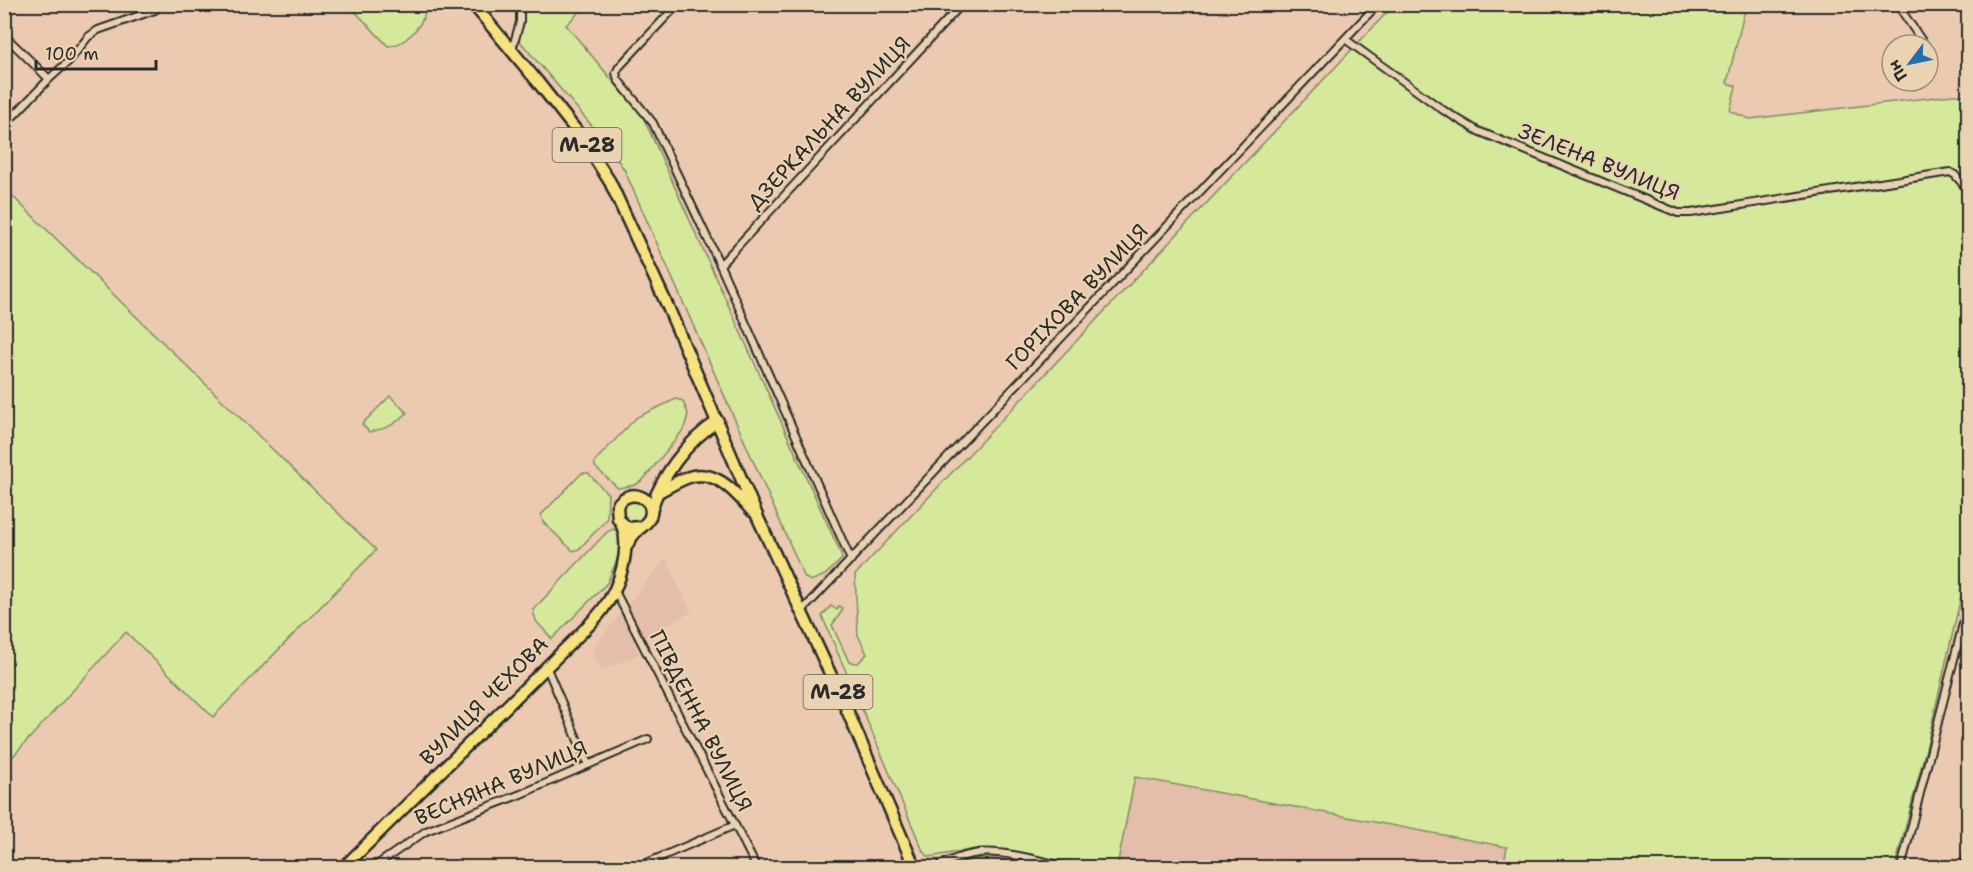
<svg xmlns="http://www.w3.org/2000/svg" width="1973" height="872" font-family="'Shantell Sans',sans-serif">
<style>
.built{fill:#e5bdab}
.green{fill:#d5e89c;stroke:#808a64;stroke-width:1.5}
.lines{fill:none;stroke-linecap:round;stroke-linejoin:round}
.minor-casing{stroke:#2b2b2b;stroke-width:10}
.primary-casing{stroke:#2b2b2b;stroke-width:15}
.trunk-casing{stroke:#2b2b2b;stroke-width:15}
.minor{stroke:#ead3b3;stroke-width:6}
.primary{stroke:#f7e281;stroke-width:10}
.trunk{stroke:#f7e281;stroke-width:10}
.labels{text-anchor:middle;dominant-baseline:central;stroke-width:4.5;stroke-linejoin:round;paint-order:stroke}
.shield{fill:#ead3b3;stroke:#645d54;stroke-width:1.5}
.shield-label{font-size:20px;font-weight:bold;fill:#2b2b2b}
.street-label{font-size:21px;fill:#2b2b2b;stroke:#ead3b3}
</style>
<rect width="100%" height="100%" fill="#eccab1"/>
<filter id="ink" filterUnits="userSpaceOnUse"><feTurbulence type="fractalNoise" baseFrequency=".0167" numOctaves="2"/><feDisplacementMap in="SourceGraphic" scale="12" xChannelSelector="R" yChannelSelector="G"/><feConvolveMatrix kernelMatrix="1 2 1 2 8 2 1 2 1" color-interpolation-filters="sRGB"/></filter>
<g filter="url(#ink)">
<!-- built -->
<g class="built">
<polygon points="666,558 691,612 634,642 639,654 601,671 592,649"/>
<polygon points="1134,777 1508,847 1503,867 1117,868"/>
</g>
<!-- green -->
<g class="green">
<path d="M348,4L421,5L425,13C421,27 404,46 388,46Z"/>
<polygon points="525,5 586,5 566,25 643,117 841,554 842,559 825,575 811,581 805,578 624,169 598,133 518,39"/>
<polygon points="1394,5 1746,5 1727,83 1736,86 1730,111 1750,119 1952,95 1968,95 1968,566 1926,749 1895,867 1503,867 1507,847 1135,777 1117,867 1100,867 981,848 929,857 923,851 822,616 831,606 837,610 839,606 842,608 842,611 832,625 849,662 858,663 867,654 858,635 855,575"/>
<polygon points="4,188 376,550 213,717 126,632 5,765"/>
<path d="M390,396L407,413C393,426 388,428 369,432L362,424Z"/>
<polygon points="676,399 683,401 688,414 684,429 643,480 635,485 618,488 595,467 595,461 637,417"/>
<polygon points="582,473 588,473 608,494 607,519 579,549 573,551 543,522 541,515"/>
<polygon points="639,498 648,509 643,522 626,524 619,508 621,503"/>
<polygon points="613,529 620,533 620,547 617,560 607,583 552,639 536,621 533,610 607,532"/>
<polygon points="988,858 1043,867 952,867 970,860"/>
</g>
<g class="lines">
<!-- minor casing -->
<g class="minor-casing">
<g id="minor">
<polyline points="678,4 619,67 616,73 618,80 653,123 720,265 851,560"/>
<polyline points="1897,4 1924,44"/>
<polyline points="4,35 49,79"/>
<polyline points="1345,39 1443,110 1478,131 1678,213 1691,213 1950,172 1955,175 1968,190"/>
<polyline points="512,50 520,22 520,4"/>
<polyline points="4,126 49,79 70,60 88,37 98,30 155,10"/>
<polyline points="720,265 962,4"/>
<polyline points="615,591 757,868"/>
<polyline points="801,612 1378,4"/>
<polyline points="546,666 588,764"/>
<polyline points="372,868 426,831 521,794 648,739"/>
<polyline points="635,868 735,825"/>
<path d="M934,868C948,861 963,855 979,853C1004,850 1045,862 1071,868"/>
<polyline points="1901,868 1968,604"/>
<polyline points="1964,868 1968,848"/>
</g>
</g>
<!-- primary casing -->
<g class="primary-casing">
<g id="primary">
<path d="M651,513C658,479 688,440 718,421"/>
<path d="M626,547C629,541 632,536 637,531C642,526 647,524 650,517C656,497 628,486 617,506L618,519L628,528L641,527"/>
<path d="M343,868L574,640C584,630 595,620 603,609C620,587 632,548 621,523"/>
</g>
</g>
<!-- trunk casing -->
<g class="trunk-casing">
<g id="trunk">
<polyline points="473,4 537,81 582,138 610,182 668,307 758,518 847,710 915,868"/>
<path d="M657,493C666,488 676,482 686,478C715,467 735,492 752,511"/>
</g>
</g>
<!-- minor -->
<use href="#minor" class="minor"/>
<!-- primary -->
<use href="#primary" class="primary"/>
<!-- trunk -->
<use href="#trunk" class="trunk"/>
</g>
</g>
<g class="labels">
<!-- shield labels -->
<g class="shield">
<rect x="552.5" y="128" width="69" height="34" rx="4.5"/>
<rect x="803.5" y="675" width="69" height="34" rx="4.5"/>
</g>
<g class="shield-label">
<text x="587" y="145">М-28</text>
<text x="838" y="692">М-28</text>
</g>
<!-- street labels -->
<g class="street-label">
<text transform="translate(829 123) rotate(-47)">ДЗЕРКАЛЬНА ВУЛИЦЯ</text>
<text transform="translate(1599 162) rotate(22)">ЗЕЛЕНА ВУЛИЦЯ</text>
<text transform="translate(1077 297) rotate(-46)">ГОРІХОВА ВУЛИЦЯ</text>
<text transform="translate(484 701) rotate(-45)">ВУЛИЦЯ ЧЕХОВА</text>
<text transform="translate(701 721) rotate(63)">ПІВДЕННА ВУЛИЦЯ</text>
<text transform="translate(501 783) rotate(-23)">ВЕСНЯНА ВУЛИЦЯ</text>
</g>
</g>
<!-- margin -->
<rect width="1973" height="872" fill="none" stroke="#ead3b3" stroke-width="24"/>
<rect x="12" y="12" width="1949" height="848" fill="none" stroke="#2b2b2b" stroke-width="2" filter="url(#ink)"/>
<!-- north arrow -->
<g transform="translate(1910 63) rotate(238)"><circle r="28" fill="#ead3b3" stroke="#9e907d" stroke-width="1.5"/>
<path d="M0-4.5L10 22L0 15L-10 22Z" fill="#1f6fb2"/>
<text y="-9" font-size="16" font-weight="bold" text-anchor="middle" fill="#2b2b2b">Пн</text>
</g>
<!-- scale -->
<path d="M36 60v9h120v-9" fill="none" stroke="#2b2b2b" stroke-width="3"/>
<text x="45" y="60" font-size="18" fill="#2b2b2b" stroke="#ead3b3" stroke-width="4.5" paint-order="stroke">100 m</text>
</svg>
